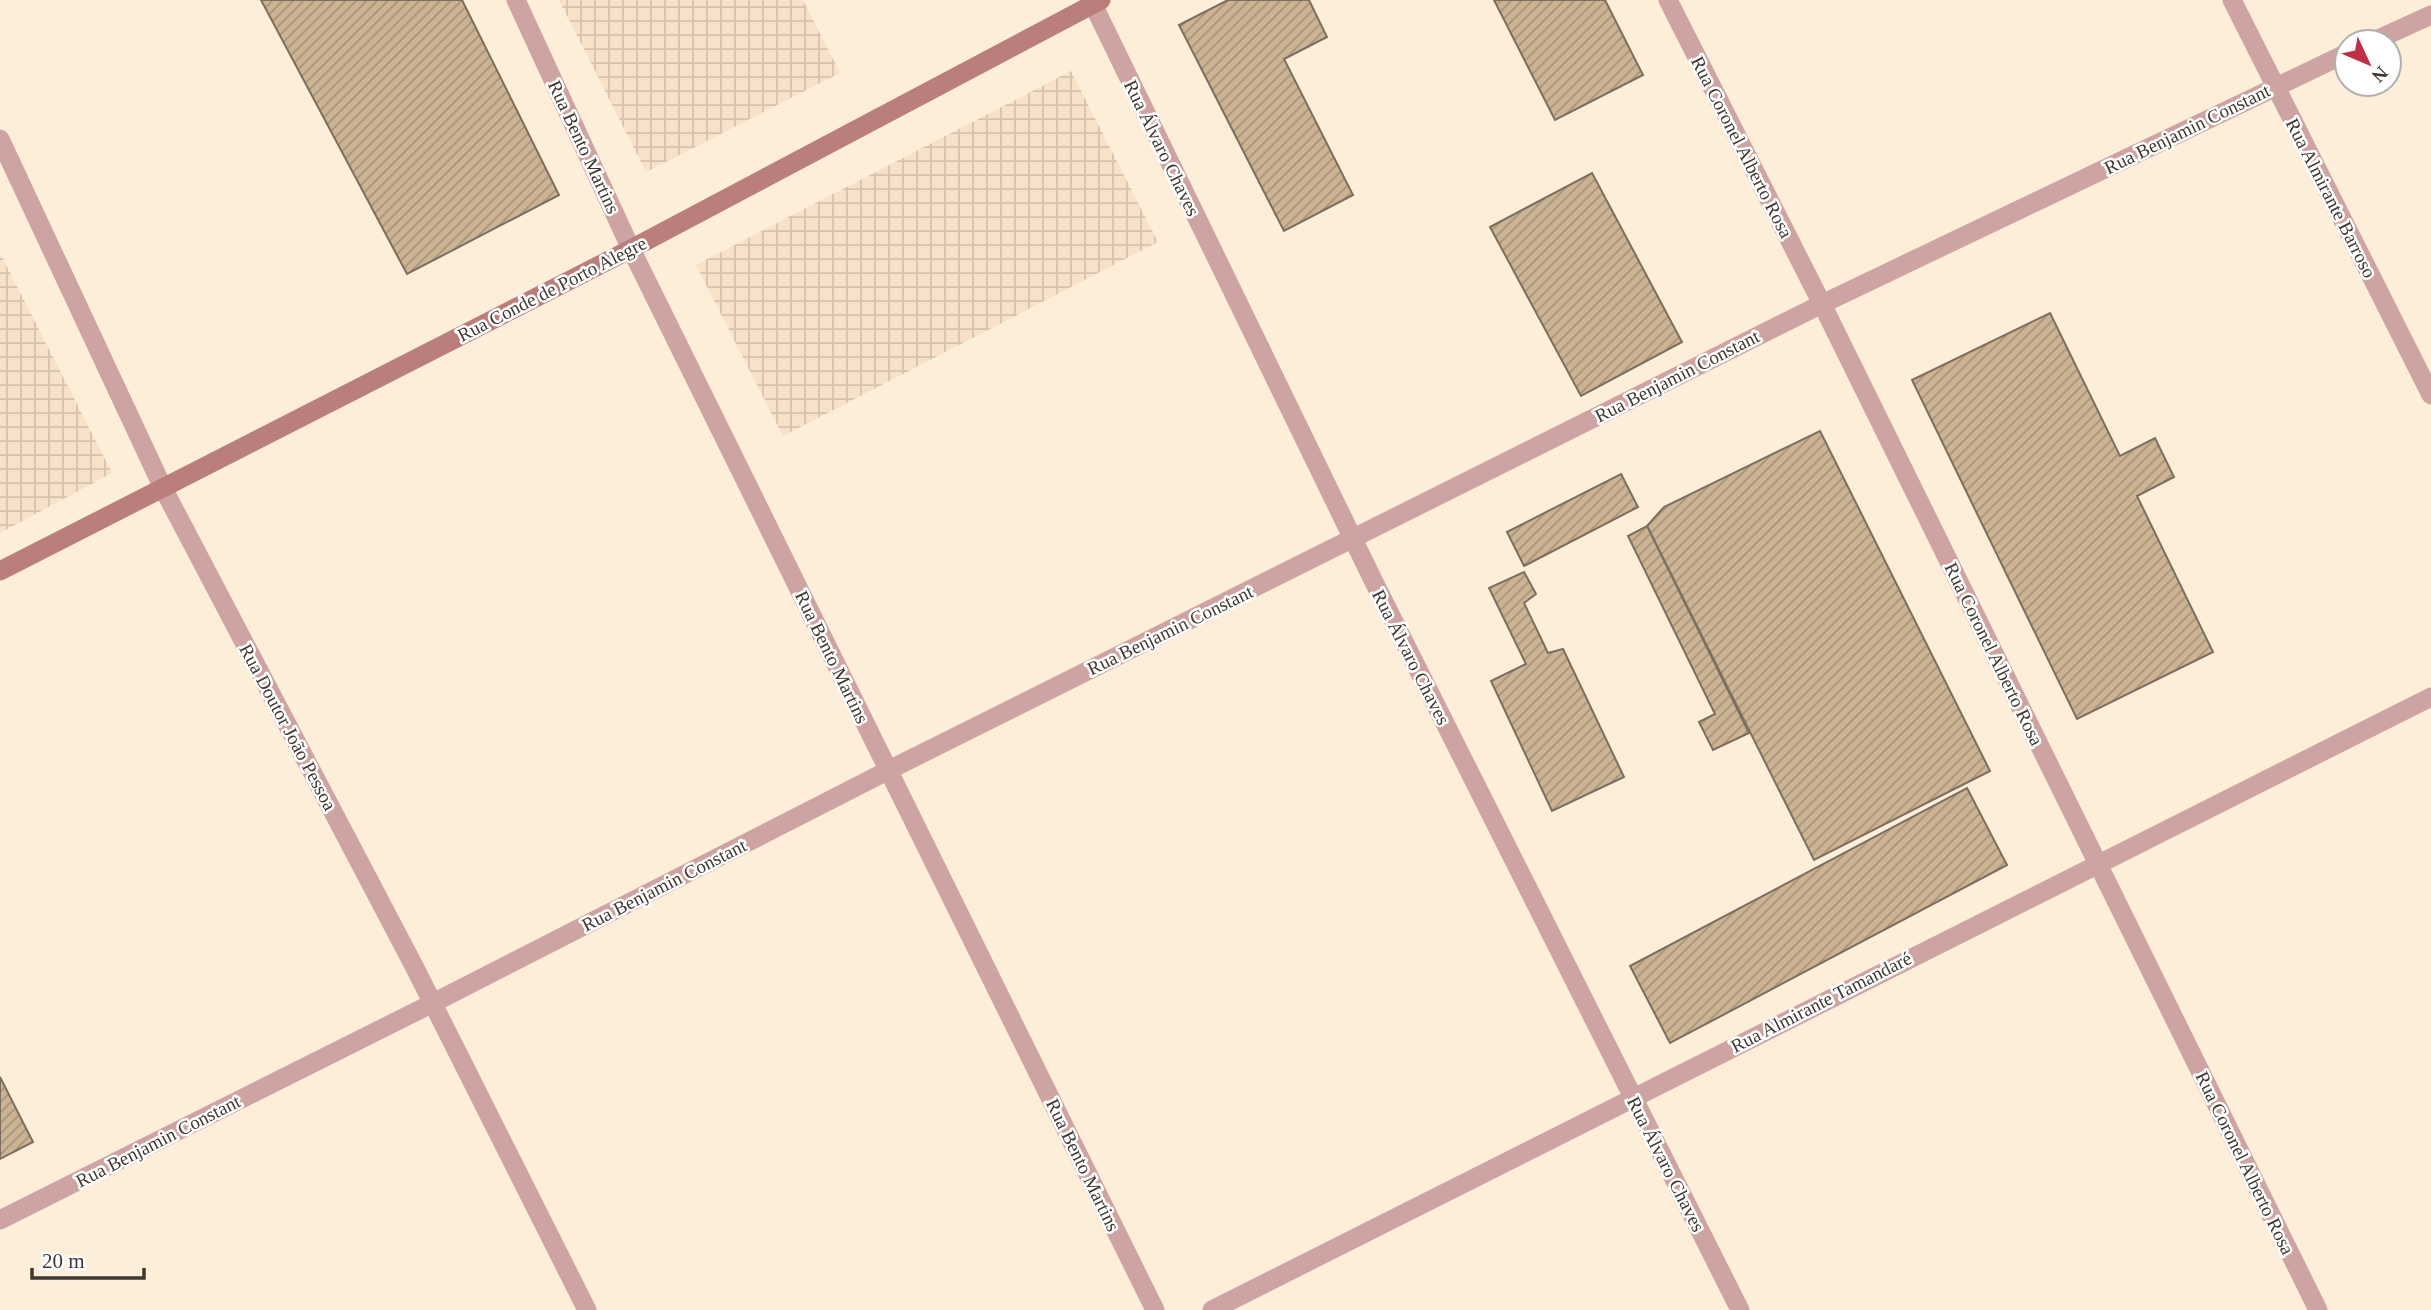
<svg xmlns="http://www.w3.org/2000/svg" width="2431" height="1310" font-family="'Times New Roman',serif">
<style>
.industrial{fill:url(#industrial-grid)}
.building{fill:url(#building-hatch);stroke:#7d6f5f;stroke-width:2}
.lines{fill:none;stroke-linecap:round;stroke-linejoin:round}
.pedestrian{stroke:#cea4a2;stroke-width:19}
.minor{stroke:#cea4a2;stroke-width:19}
.tertiary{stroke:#cea4a2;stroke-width:19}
.secondary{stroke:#ba7e7c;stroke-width:19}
.labels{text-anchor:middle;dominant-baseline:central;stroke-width:5;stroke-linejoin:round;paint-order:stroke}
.street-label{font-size:19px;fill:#3e3831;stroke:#fff}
</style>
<defs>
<pattern id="industrial-grid" width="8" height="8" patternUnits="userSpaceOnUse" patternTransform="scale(1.75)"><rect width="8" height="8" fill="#f7e2c9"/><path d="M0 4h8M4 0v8" fill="none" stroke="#d5c3ad"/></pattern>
<pattern id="building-hatch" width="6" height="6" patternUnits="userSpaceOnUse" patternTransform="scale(1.75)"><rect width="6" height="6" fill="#ccb393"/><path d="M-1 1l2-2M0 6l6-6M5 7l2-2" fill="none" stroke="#a79379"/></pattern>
</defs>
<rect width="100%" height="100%" fill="#fdeeda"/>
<!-- industrial -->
<g class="industrial">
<polygon points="559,0 803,0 840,73 646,172"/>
<polygon points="1071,71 1158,242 783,436 696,265"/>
<polygon points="0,253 112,473 0,533"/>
</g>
<!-- building -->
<g class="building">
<polygon points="261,0 462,0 559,195 407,274"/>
<polygon points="1228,0 1309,0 1327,37 1284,59 1353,195 1284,231 1179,25"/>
<polygon points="1494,0 1605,0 1643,75 1555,120"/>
<polygon points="1592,173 1682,342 1581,396 1490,227"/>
<polygon points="2050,313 2120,456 2155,438 2174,477 2137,496 2213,652 2077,719 1912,380"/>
<polygon points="1820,431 1990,771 1814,860 1647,526 1664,507"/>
<polygon points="1621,474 1638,507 1524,566 1507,532"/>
<polygon points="1647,526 1749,733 1713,750 1699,722 1715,714 1628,536"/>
<polygon points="1524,572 1536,594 1524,603 1548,653 1563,649 1624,777 1552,811 1491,681 1526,664 1489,588"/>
<polygon points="1967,788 2007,865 1670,1043 1630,966"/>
<polygon points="0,1077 33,1142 0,1159"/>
</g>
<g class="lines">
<!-- pedestrian -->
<polyline class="pedestrian" points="1822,304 2098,864"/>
<!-- minor -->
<g class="minor">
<polyline points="516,0 631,249 1155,1310"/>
<polyline points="1091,0 1373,580 1740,1310"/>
<polyline points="1668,0 1822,304"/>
<polyline points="2372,42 2431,15"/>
<polyline points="0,139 163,488 414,966 587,1310"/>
<polyline points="2098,864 2318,1310"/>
<polyline points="0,1220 433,1003 889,770 1822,304 2347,53"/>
<polyline points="1212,1310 2431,697"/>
</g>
<!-- tertiary -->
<polyline class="tertiary" points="2232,0 2431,395"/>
<!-- secondary -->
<polyline class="secondary" points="0,571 631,249 1101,0"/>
</g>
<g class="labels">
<!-- street labels -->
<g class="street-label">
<text transform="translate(2187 129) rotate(-26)">Rua Benjamin Constant</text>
<text transform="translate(584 147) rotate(65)">Rua Bento Martins</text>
<text transform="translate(1742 147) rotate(63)">Rua Coronel Alberto Rosa</text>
<text transform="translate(1162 148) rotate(64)">Rua Álvaro Chaves</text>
<text transform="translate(2331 198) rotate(63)">Rua Almirante Barroso</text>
<text transform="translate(552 289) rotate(-27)">Rua Conde de Porto Alegre</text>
<text transform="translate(1677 376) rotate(-27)">Rua Benjamin Constant</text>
<text transform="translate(1170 630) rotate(-26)">Rua Benjamin Constant</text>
<text transform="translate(1994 654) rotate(64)">Rua Coronel Alberto Rosa</text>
<text transform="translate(832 657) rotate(64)">Rua Bento Martins</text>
<text transform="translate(1411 657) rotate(63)">Rua Álvaro Chaves</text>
<text transform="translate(288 727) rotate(62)">Rua Doutor João Pessoa</text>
<text transform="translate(664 885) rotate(-27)">Rua Benjamin Constant</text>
<text transform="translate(1821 1002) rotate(-27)">Rua Almirante Tamandaré</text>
<text transform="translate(158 1141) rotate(-27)">Rua Benjamin Constant</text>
<text transform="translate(2245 1163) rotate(64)">Rua Coronel Alberto Rosa</text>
<text transform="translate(1666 1164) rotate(63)">Rua Álvaro Chaves</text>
<text transform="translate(1083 1165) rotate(64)">Rua Bento Martins</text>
</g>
</g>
<!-- north arrow -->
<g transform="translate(2368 63) rotate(134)"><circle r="33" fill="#ffffff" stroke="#b2afad" stroke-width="2"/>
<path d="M0-5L12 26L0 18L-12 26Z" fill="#bf2e44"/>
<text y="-10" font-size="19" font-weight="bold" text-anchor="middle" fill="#3e3831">N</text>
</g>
<!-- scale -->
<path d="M32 1268v10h112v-10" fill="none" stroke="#3e3831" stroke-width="3.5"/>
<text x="42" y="1268" font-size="21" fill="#3e3831" stroke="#ffffff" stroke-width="5" paint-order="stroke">20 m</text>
</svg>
